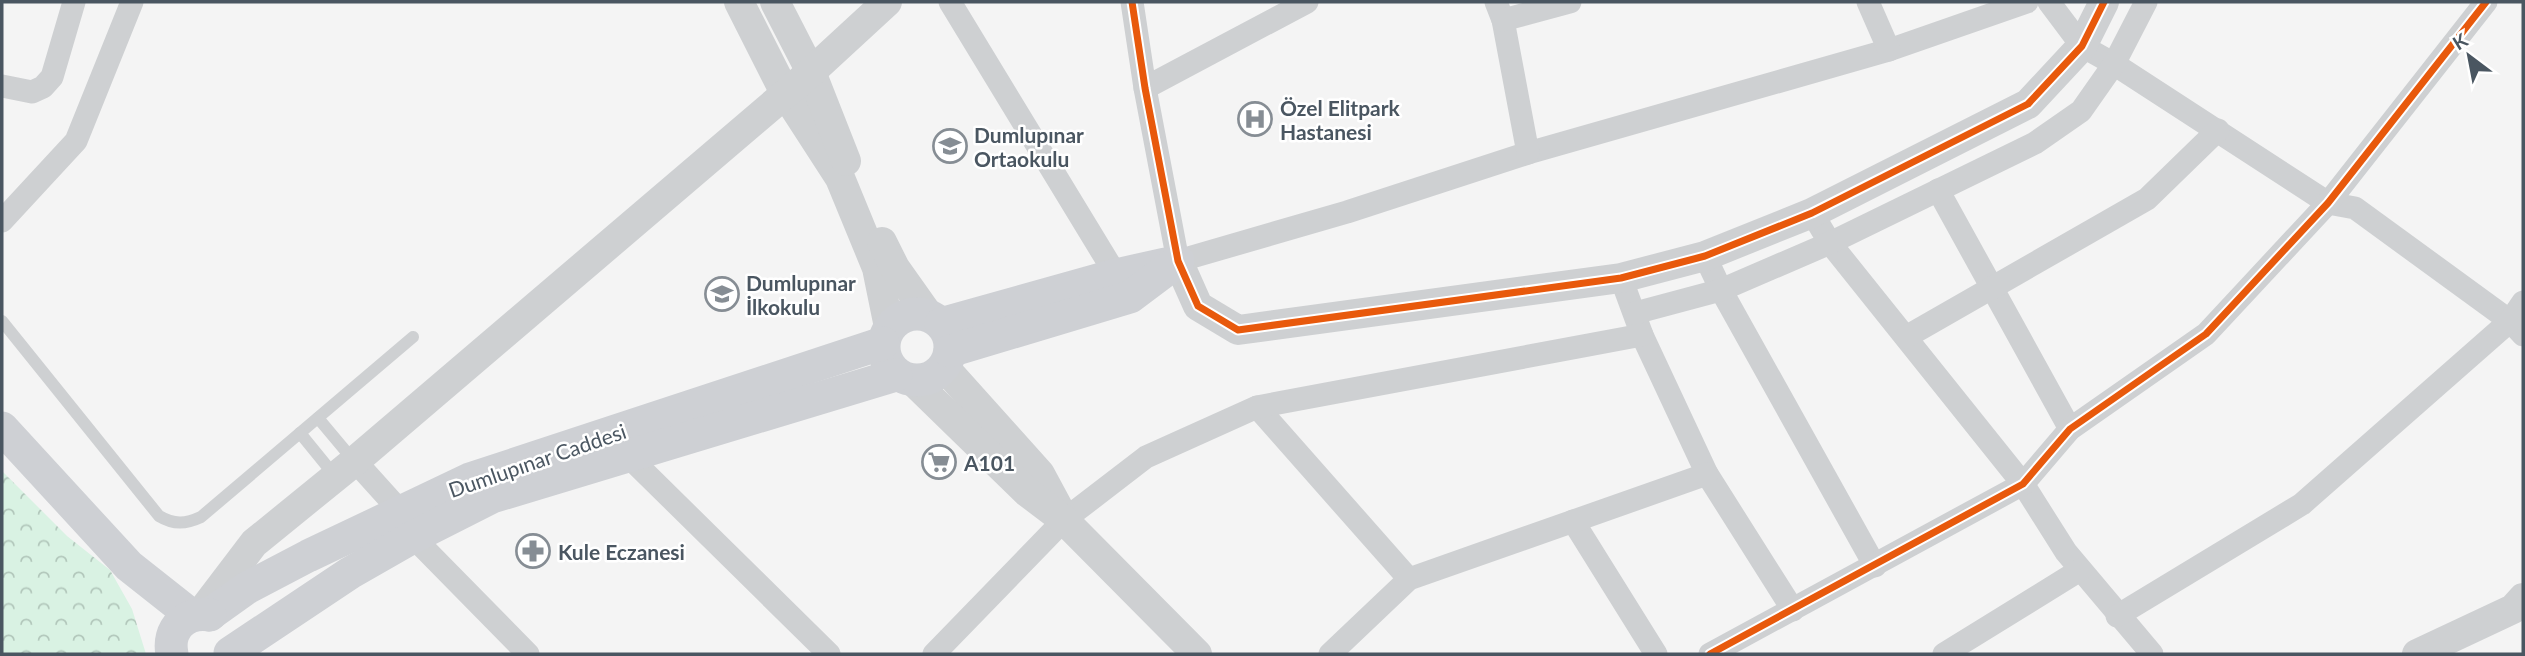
<svg xmlns="http://www.w3.org/2000/svg" width="2525" height="656" font-family="Lato,sans-serif">
<style>
.forest{fill:url(#forest-crowns)}
.lines{fill:none;stroke-linecap:round;stroke-linejoin:round}
.service{stroke:#ced0d2;stroke-width:12}
.minor{stroke:#ced0d2;stroke-width:23}
.tertiary{stroke:#ced0d2;stroke-width:30}
.secondary{stroke:#ced0d4;stroke-width:33}
.cycleway-casing{stroke:#fff;stroke-width:11}
.cycleway{stroke:#e8590c;stroke-width:7}
.labels{text-anchor:middle;dominant-baseline:central;stroke-width:5;stroke-linejoin:round;paint-order:stroke}
.poi-label{font-size:21px;font-weight:bold;fill:#4a5661;stroke:#fff;text-anchor:start}
.street-label{font-size:21px;fill:#4a5661;stroke:#fff}
</style>
<defs>
<pattern id="forest-crowns" width="20" height="18" patternUnits="userSpaceOnUse" patternTransform="scale(1.75)"><rect width="20" height="18" fill="#d9f2e3"/><path d="M2 6a3 3 0 1 1 6 0M12 15a3 3 0 1 1 6 0" fill="none" stroke="#b2c7bb"/></pattern>
</defs>
<rect width="100%" height="100%" fill="#f4f4f4"/>
<!-- forest -->
<polygon class="forest" points="2,471 67,536 110,570 132,609 146,654 2,654"/>
<g class="lines">
<!-- service -->
<g class="service">
<path d="M2,321L159,516C174,525 186,524 201,517L413,337"/>
<polyline points="318,418 354,461"/>
<polyline points="300,433 335,476"/>
</g>
<!-- minor -->
<g class="minor">
<polyline points="950,2 1116,275"/>
<polyline points="1132,2 1145,88 1178,261 1347,212 1528,153 1889,50 2027,2"/>
<polyline points="1496,2 1503,20 1528,153"/>
<polyline points="1868,2 1889,50"/>
<polyline points="2049,2 2082,46 2114,64 2328,203 2355,208 2510,321 2523,335"/>
<polyline points="1503,20 1570,2"/>
<polyline points="2,86 32,92 43,87 52,77 74,2"/>
<polyline points="1145,88 1307,2"/>
<polyline points="1938,190 2070,429"/>
<polyline points="1812,213 1830,243 2023,484 2066,552 2152,654"/>
<polyline points="2,221 76,141 132,2"/>
<polyline points="1705,256 1721,290 1875,566"/>
<polyline points="1621,278 1642,335 1707,474 1793,610"/>
<polyline points="1635,313 1721,290 1830,243 2035,143 2081,111 2114,64 2146,2"/>
<polyline points="1906,337 2147,199 2218,130"/>
<polyline points="1257,407 1409,579"/>
<polyline points="628,456 829,654"/>
<polyline points="355,461 401,512 413,537 528,654"/>
<polyline points="1573,521 1656,654"/>
<polyline points="2117,616 2302,504 2510,321 2523,302"/>
<polyline points="934,654 1064,520 1146,457 1257,407 1642,335"/>
<polyline points="1330,654 1409,579 1707,474"/>
<polyline points="1710,654 2023,484 2070,429 2206,334 2328,203 2486,2"/>
<polyline points="1944,654 2080,570"/>
</g>
<!-- tertiary -->
<g class="tertiary">
<polyline points="739,2 785,93 840,178 877,268 889,327"/>
<polyline points="775,2 811,72 846,161"/>
<polyline points="882,242 895,268 929,316"/>
<polyline points="1178,261 1198,306 1238,330 1621,278 1705,256 1812,213 2028,104 2082,46 2104,2"/>
<polyline points="944,367 1040,474 1061,513"/>
<polyline points="913,381 1027,492 1064,520 1197,654"/>
<polyline points="200,614 254,543 355,461 811,72 887,2"/>
<polyline points="2417,654 2513,609 2523,598"/>
</g>
<!-- secondary -->
<g class="secondary">
<circle cx="917" cy="347" r="33"/>
<polyline points="941,324 1116,275 1165,264"/>
<polyline points="950,351 1130,297 1178,261"/>
<polyline points="2,428 129,566 191,615"/>
<polyline points="209,615 247,588 308,556 470,479 883,343"/>
<polyline points="230,653 350,573 413,537 492,497 896,375"/>
<path d="M172,654C167,629 185,611 210,615"/>
</g>
<!-- cycleway casing -->
<g class="cycleway-casing">
<g id="cycleway">
<polyline points="1132,2 1145,88 1178,261 1198,306 1238,330 1621,278 1705,256 1812,213 2028,104 2082,46 2104,2"/>
<polyline points="1710,654 2023,484 2070,429 2206,334 2328,203 2486,2"/>
</g>
</g>
<!-- cycleway -->
<use href="#cycleway" class="cycleway"/>
</g>
<!-- icons -->
<defs>
<g id="hospital-ring" transform="scale(1.75)"><circle r="9.5" fill="#fff" stroke="#868d94" stroke-width="1.5"/><path d="M-5-5h3v3.5h4V-5h3V5h-3V1.5h-4V5h-3Z" fill="#868d94"/></g>
<g id="school-ring" transform="scale(1.75)"><circle r="9.5" fill="#fff" stroke="#868d94" stroke-width="1.5"/><path d="M0-5L7-2L0 1L-7-2ZM-4 1L0 2.5L4 1V4Q0 6-4 4Z" fill="#868d94"/></g>
<g id="supermarket-ring" transform="scale(1.75)"><circle r="9.5" fill="#fff" stroke="#868d94" stroke-width="1.5"/><path d="M-6-5.5h2.5l.6 2H6L4.5 2H-2.5L-4.4-4H-6ZM-1.5 3.2a1.3 1.3 0 1 0 .1 0ZM3 3.2a1.3 1.3 0 1 0 .1 0Z" fill="#868d94"/></g>
<g id="pharmacy-ring" transform="scale(1.75)"><circle r="9.5" fill="#fff" stroke="#868d94" stroke-width="1.5"/><path d="M-2-6h4v4h4v4h-4v4h-4v-4h-4v-4h4Z" fill="#868d94"/></g>
</defs>
<g fill-rule="evenodd">
<use href="#hospital-ring" x="1255" y="119"/>
<use href="#school-ring" x="950" y="146"/>
<use href="#school-ring" x="722" y="294"/>
<use href="#supermarket-ring" x="939" y="462"/>
<use href="#pharmacy-ring" x="533" y="551"/>
</g>
<g class="labels">
<!-- poi labels -->
<g class="poi-label">
<text x="1280" y="107">Özel Elitpark<tspan x="1280" dy="24">Hastanesi</tspan></text>
<text x="974" y="134">Dumlupınar<tspan x="974" dy="24">Ortaokulu</tspan></text>
<text x="746" y="282">Dumlupınar<tspan x="746" dy="24">İlkokulu</tspan></text>
<text x="964" y="462">A101</text>
<text x="558" y="551">Kule Eczanesi</text>
</g>
<!-- street labels -->
<g class="street-label">
<text transform="translate(537 460) rotate(-19)">Dumlupınar Caddesi</text>
</g>
</g>
<!-- border -->
<rect width="2525" height="656" fill="none" stroke="#4a5661" stroke-width="7"/>
<!-- north arrow -->
<g transform="translate(2469 56) rotate(328)" stroke="#ffffff" stroke-width="5" paint-order="stroke">
<path d="M0-5L12 26L0 18L-12 26Z" fill="#4a5661"/>
<text y="-10" font-size="19" font-weight="bold" text-anchor="middle" fill="#4a5661">K</text>
</g>
</svg>
